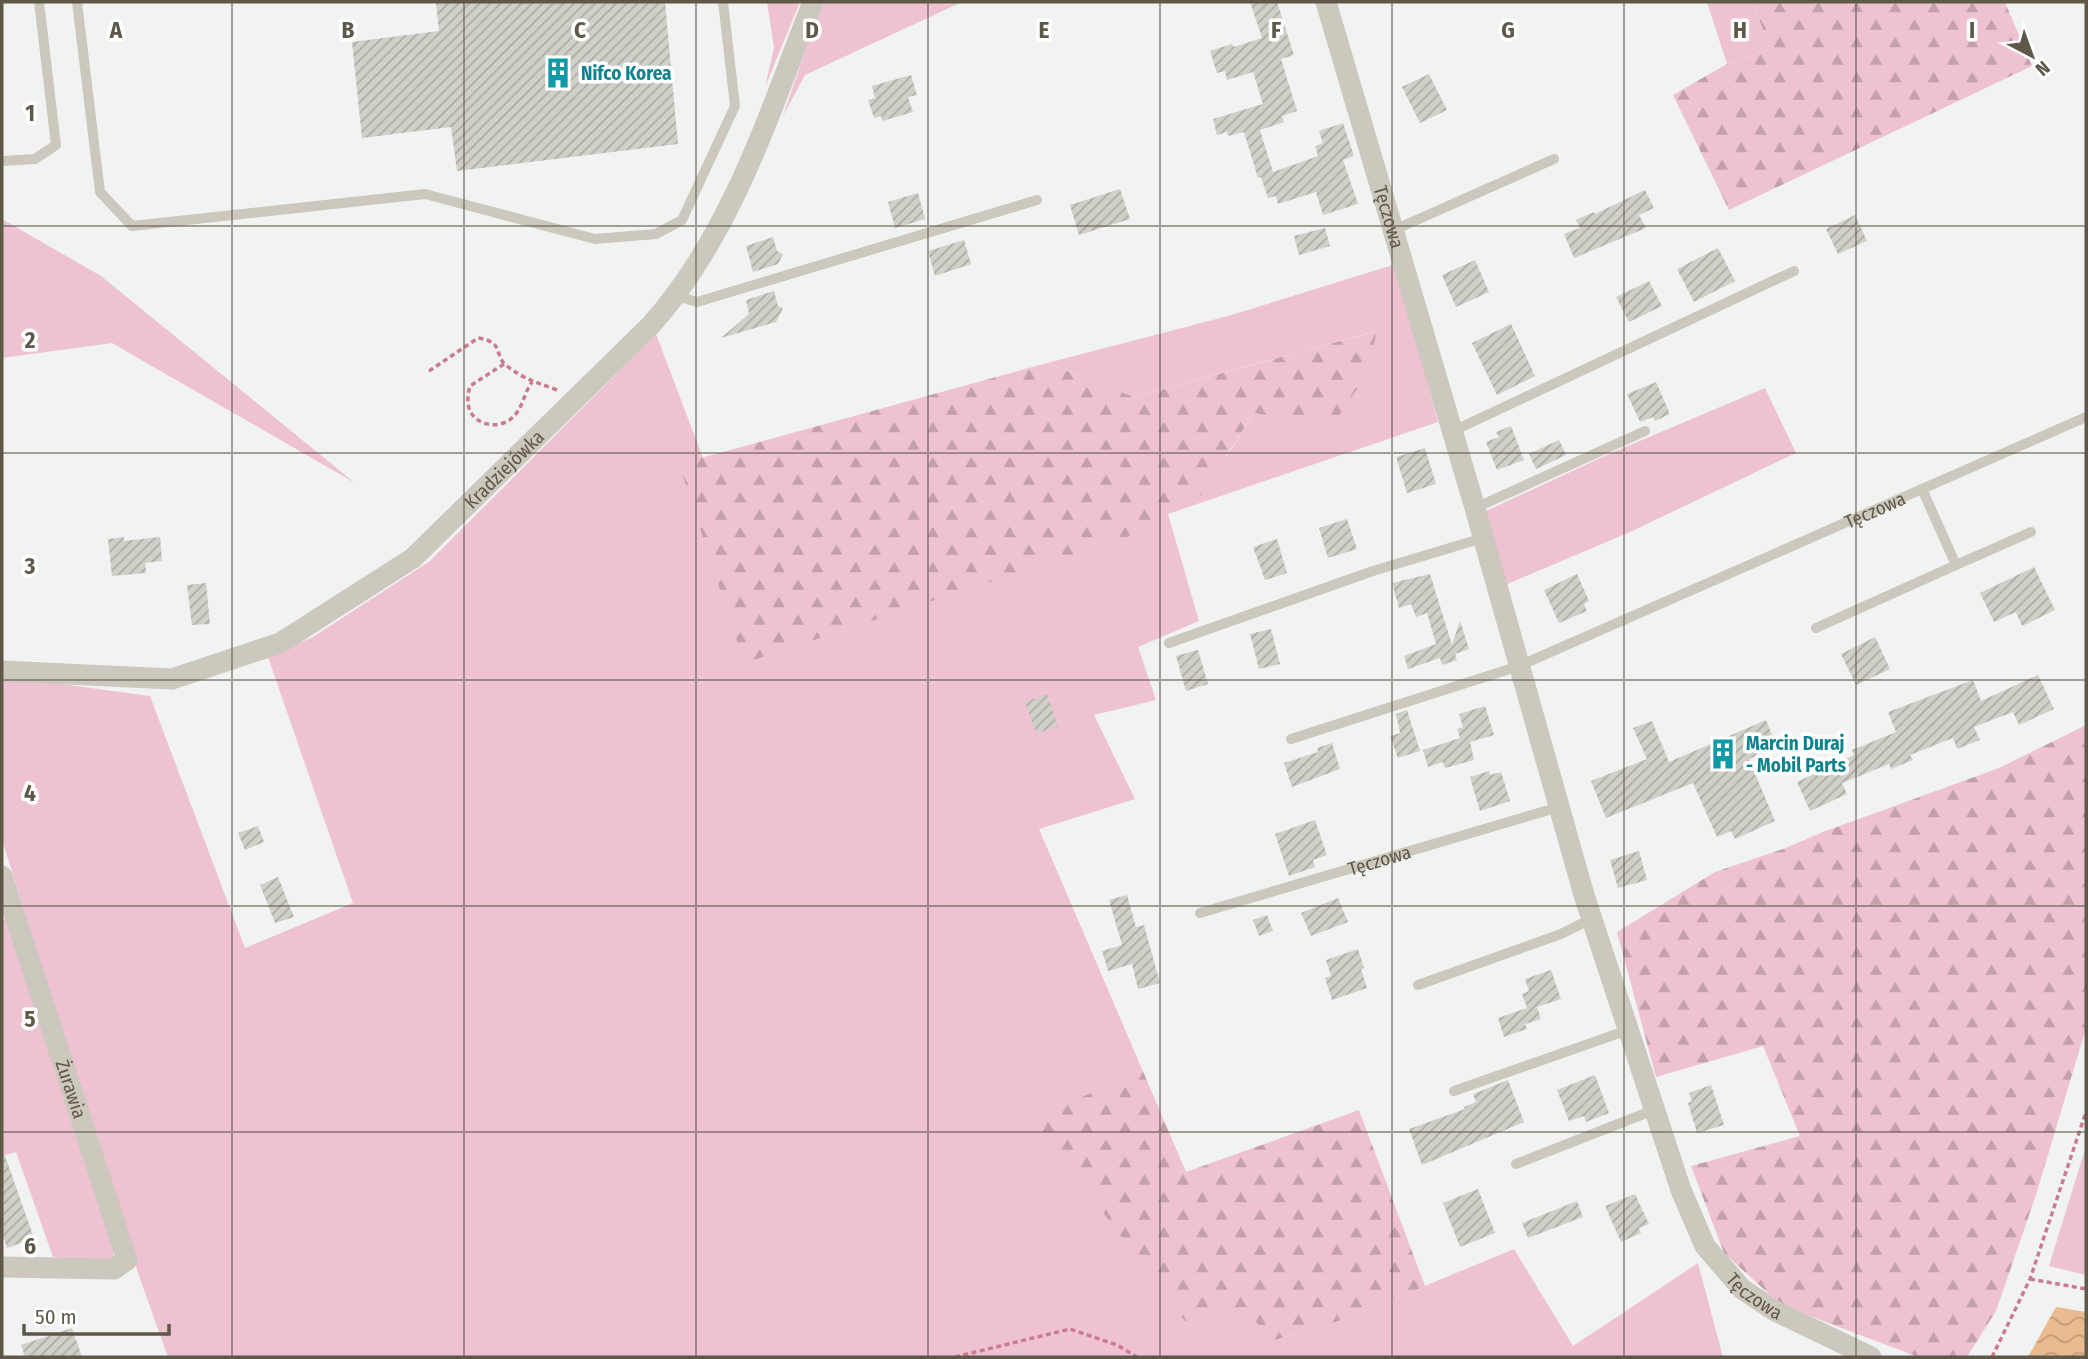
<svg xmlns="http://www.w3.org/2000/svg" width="2088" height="1359" font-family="'Fira Sans Condensed',sans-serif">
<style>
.grass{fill:#eec2d2}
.forest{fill:url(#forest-firs)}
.water{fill:url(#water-waves)}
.building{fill:url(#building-hatch)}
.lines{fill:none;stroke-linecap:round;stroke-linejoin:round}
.path{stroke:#cc7b8e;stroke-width:3.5;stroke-dasharray:5 3.5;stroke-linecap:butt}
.lane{stroke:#cdc8bd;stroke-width:10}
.street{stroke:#cdc8bd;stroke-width:21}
.grid{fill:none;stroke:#5e5849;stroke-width:2;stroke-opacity:0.55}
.labels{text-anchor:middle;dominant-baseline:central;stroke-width:7;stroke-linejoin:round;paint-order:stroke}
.culture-label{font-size:19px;font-weight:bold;fill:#0d838f;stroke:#fff;text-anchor:start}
.street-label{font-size:19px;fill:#5e5849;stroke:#fff}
.grid-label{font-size:23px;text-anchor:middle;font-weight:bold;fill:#5e5849;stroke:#fff;stroke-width:7;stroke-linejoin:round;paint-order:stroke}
</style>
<defs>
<pattern id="forest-firs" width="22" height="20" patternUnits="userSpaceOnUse" patternTransform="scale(1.75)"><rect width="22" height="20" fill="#eec2d2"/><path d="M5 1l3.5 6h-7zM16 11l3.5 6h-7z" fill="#c4a0ac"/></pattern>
<pattern id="water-waves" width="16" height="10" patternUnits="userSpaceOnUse" patternTransform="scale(1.75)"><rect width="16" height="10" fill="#eaba90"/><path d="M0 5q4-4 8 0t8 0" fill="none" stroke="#c19a78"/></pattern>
<pattern id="building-hatch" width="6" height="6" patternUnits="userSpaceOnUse" patternTransform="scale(1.75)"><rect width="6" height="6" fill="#d0cfc8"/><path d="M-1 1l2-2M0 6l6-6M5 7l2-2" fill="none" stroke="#acaba4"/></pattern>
</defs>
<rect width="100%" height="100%" fill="#f1f3f3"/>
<!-- grass -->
<g class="grass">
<polygon points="767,2 800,2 765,87 774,48"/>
<polygon points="822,2 962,2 805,75 783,116"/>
<polygon points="1707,2 1753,2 1770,50 1727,64"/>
<polygon points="2,219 101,276 355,483 112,343 2,358"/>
<polygon points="1396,264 1438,422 1168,514 1199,621 1138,647 1156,700 1094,715 1135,799 1039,829 1142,1069 1034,1121 1185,1320 1243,1307 1272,1341 1345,1319 1514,1249 1573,1346 1698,1263 1723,1357 168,1357 140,1279 2,840 2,676 150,696 245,948 353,903 268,657 313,637 430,561 656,334 703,458 679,464 1227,456 1254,413 1302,423 1366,376 1376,331 1134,397 1047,363 1228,316"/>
<polygon points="1765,388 1796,453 1630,532 1505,585 1486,511 1609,454"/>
<polygon points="7,918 114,1251 112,1262 53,1257 16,1152 2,1156 2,920"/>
<polygon points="2086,1146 2086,1275 2049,1266"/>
</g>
<!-- forest -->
<g class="forest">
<polygon points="1753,2 2005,2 2032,66 1729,210 1673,95 1727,64 1770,50"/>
<polygon points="1377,331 1366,376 1338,417 1302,423 1254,413 1201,495 1127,537 744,663 679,464 1047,363 1134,397"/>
<polygon points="2086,725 2086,1028 2036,1195 1996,1311 1967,1357 1918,1357 1781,1305 1724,1253 1691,1166 1800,1136 1763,1046 1656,1077 1617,932 1715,872 1783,849 1823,832 1999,768"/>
<polygon points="1142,1069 1186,1172 1359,1110 1425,1286 1345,1319 1272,1341 1243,1307 1185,1321 1033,1120"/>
</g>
<!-- water -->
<polygon class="water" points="2056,1307 2086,1312 2086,1357 2028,1357"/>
<!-- building -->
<g class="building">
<polygon points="436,2 665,2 678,144 457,171 451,127 362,138 352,42 439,31"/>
<polygon points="1250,2 1277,2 1294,55 1281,59 1297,111 1282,116 1284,122 1260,130 1273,172 1318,156 1315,146 1323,143 1319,131 1343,123 1354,156 1343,160 1358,204 1323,215 1316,192 1278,204 1276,196 1268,198 1261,177 1258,178 1244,132 1228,136 1227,132 1217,135 1213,119 1263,104 1253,72 1227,80 1225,71 1217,73 1210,51 1232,44 1234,47 1262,38"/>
<polygon points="1429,74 1447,110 1420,123 1402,87"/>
<polygon points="911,75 917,95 908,97 913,112 882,121 881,116 874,118 868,100 875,98 872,86"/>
<polygon points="1120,189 1130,219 1079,235 1070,205"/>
<polygon points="1645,190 1654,208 1639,215 1646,228 1574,258 1564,234 1580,228 1576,220 1594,212 1595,214"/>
<polygon points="918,193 925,219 895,228 888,202"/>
<polygon points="1855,215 1867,241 1838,254 1826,229"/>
<polygon points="1325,228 1330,246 1299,255 1294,236"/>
<polygon points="773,237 777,251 783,254 778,264 753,272 746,246"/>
<polygon points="964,240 971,264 935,276 928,251"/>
<polygon points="1718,248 1735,281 1694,302 1677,269"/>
<polygon points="1475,260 1489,292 1456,307 1442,275"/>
<polygon points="1649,281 1662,306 1629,322 1616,297"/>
<polygon points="774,291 778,306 783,308 776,322 721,338 749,314 746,300"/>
<polygon points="1511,324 1535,376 1497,395 1472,343"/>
<polygon points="1656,382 1670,414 1655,421 1653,417 1640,422 1627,394"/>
<polygon points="1511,426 1524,460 1497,470 1486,442 1499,437 1496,432"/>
<polygon points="1559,440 1566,455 1536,469 1529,454"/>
<polygon points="1425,448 1436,484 1407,493 1396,457"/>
<polygon points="1347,519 1357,549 1328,558 1319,528"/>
<polygon points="124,537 124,541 160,537 162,561 145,563 146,573 112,576 108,539"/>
<polygon points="1277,539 1287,573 1265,580 1253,547"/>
<polygon points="2034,567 2055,610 2022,626 2016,612 1994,622 1980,593"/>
<polygon points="1430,574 1452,645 1460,621 1469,649 1455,654 1457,660 1442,665 1440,658 1408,669 1404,656 1436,644 1427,613 1416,617 1411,604 1399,608 1392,583"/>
<polygon points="1577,574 1589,601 1584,604 1587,611 1559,623 1544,590"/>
<polygon points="206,583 210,624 192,625 187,585"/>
<polygon points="1271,629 1280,664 1259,669 1250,634"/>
<polygon points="1875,637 1890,669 1856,685 1841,654"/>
<polygon points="1198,650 1208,684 1186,691 1176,656"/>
<polygon points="2038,675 2054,709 2019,725 2013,712 1974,727 1980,740 1957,749 1953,738 1910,755 1913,760 1891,769 1889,764 1842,783 1847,794 1810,811 1797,782 1854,755 1852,750 1896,732 1888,712 1973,680 1981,701"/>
<polygon points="1047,694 1058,727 1036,733 1025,702"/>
<polygon points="1485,706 1494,735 1470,742 1474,760 1445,768 1443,762 1428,767 1423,750 1460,738 1457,729 1463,727 1459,714"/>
<polygon points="1407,710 1420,751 1398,758 1390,736 1400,733 1396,714"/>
<polygon points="1766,720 1777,747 1749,759 1775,821 1735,839 1731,831 1717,837 1693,783 1606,818 1591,781 1647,759 1633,728 1652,721 1669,762"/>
<polygon points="1332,743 1340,769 1292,787 1284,763 1318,752 1317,748"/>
<polygon points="1489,771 1490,775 1501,772 1510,801 1480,811 1470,777"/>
<polygon points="1315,820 1327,855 1313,860 1315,867 1289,876 1275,834"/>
<polygon points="258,826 264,842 245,850 238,833"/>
<polygon points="1639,851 1647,880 1618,888 1610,860"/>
<polygon points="278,877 294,917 275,923 260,885"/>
<polygon points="1127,895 1136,927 1144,925 1160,983 1138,989 1132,964 1108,971 1102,951 1122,945 1109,900"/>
<polygon points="1338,898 1348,922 1311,936 1301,913"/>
<polygon points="1267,915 1273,931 1259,936 1253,920"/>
<polygon points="1358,949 1364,968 1361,969 1367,988 1332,1000 1325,978 1331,976 1326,960"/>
<polygon points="1551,970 1561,999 1537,1007 1541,1019 1525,1024 1527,1029 1504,1037 1498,1018 1527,1008 1522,994 1529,991 1525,979"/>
<polygon points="1595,1075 1609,1113 1586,1122 1584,1116 1569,1121 1557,1090"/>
<polygon points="1508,1080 1524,1122 1422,1165 1409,1129 1465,1109 1464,1107 1476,1102 1473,1094"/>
<polygon points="1711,1085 1724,1125 1697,1133 1688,1103 1692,1101 1689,1093"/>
<polygon points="4,1153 34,1238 7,1248 2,1233 2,1154"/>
<polygon points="1478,1189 1495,1233 1460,1247 1443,1203"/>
<polygon points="1635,1194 1649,1224 1639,1228 1641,1233 1621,1242 1605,1206"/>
<polygon points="1577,1201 1583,1217 1528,1238 1522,1223"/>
<polygon points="72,1328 82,1357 25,1357 21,1345"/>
</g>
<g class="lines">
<!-- path -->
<g class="path">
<path d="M504,364L470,386C468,393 467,400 469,408C475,427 502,430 514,416C523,407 524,393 532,382"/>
<path d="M429,371L478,338C505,342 493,355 507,366C523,379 539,383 557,390"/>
<polyline points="2030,1279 2086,1289"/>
<polyline points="955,1357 1070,1329 1117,1345 1137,1357"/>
<polyline points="1992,1357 2030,1279 2086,1112"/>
</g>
<!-- lane -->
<g class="lane">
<polyline points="77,2 100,192 132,226 425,194 595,239 656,234 682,220 735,106 723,2"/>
<polyline points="2,161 35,159 56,145 39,2"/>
<polyline points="1394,230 1554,159"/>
<polyline points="677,296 697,302 1037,200"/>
<polyline points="1453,431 1794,271"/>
<polyline points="1922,489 1956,565 2031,532"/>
<polyline points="1475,508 1645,431"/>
<polyline points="1816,628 1956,565"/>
<polyline points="1169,643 1373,571 1483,538"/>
<path id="s1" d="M1291,739L1519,666L2086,417"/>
<path id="s2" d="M1200,913L1559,807"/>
<polyline points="1418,985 1561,934 1591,919"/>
<polyline points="1454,1091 1628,1030"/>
<polyline points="1516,1164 1654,1110"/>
</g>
<!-- street -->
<g class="street">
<path id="s3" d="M1326,2L1475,508L1584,895L1681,1190L1705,1246L1742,1289L1775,1311L1871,1357"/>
<path id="s4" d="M2,671L172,679L280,643L413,558L651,325C732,234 769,113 813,2"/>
<path id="s5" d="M2,876L127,1260L114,1269L2,1267"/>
</g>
</g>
<!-- grid -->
<path class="grid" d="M232,2V1357M464,2V1357M696,2V1357M928,2V1357M1160,2V1357M1392,2V1357M1624,2V1357M1856,2V1357M2,226H2086M2,453H2086M2,680H2086M2,906H2086M2,1132H2086"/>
<!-- icons -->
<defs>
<g id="building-bare" transform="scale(2.415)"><path d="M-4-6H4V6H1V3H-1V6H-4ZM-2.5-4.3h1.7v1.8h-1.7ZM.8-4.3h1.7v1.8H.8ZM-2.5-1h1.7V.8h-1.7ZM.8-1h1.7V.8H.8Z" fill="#0f9aa8" stroke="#fff" stroke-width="2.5" paint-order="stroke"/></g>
</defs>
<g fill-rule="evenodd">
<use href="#building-bare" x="558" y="73"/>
<use href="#building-bare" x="1723" y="754"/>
</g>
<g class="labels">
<!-- culture labels -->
<g class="culture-label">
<text x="581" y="73">Nifco Korea</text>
<text x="1746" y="743">Marcin Duraj<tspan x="1746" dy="22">- Mobil Parts</tspan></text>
</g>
<!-- street labels -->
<g class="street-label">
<text stroke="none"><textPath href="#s3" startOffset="224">Tęczowa</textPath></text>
<text stroke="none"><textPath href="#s4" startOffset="569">Kradziejówka</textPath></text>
<text stroke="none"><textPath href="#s1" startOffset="628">Tęczowa</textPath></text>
<text stroke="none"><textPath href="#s2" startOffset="187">Tęczowa</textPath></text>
<text stroke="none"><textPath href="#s5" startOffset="224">Żurawia</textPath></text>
<text stroke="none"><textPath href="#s3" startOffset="1372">Tęczowa</textPath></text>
</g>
</g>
<g class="grid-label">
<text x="116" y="38">A</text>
<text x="348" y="38">B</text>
<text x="580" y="38">C</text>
<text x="812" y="38">D</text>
<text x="1044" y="38">E</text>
<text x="1276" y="38">F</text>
<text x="1508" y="38">G</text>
<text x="1740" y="38">H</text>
<text x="1972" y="38">I</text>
<text x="30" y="121">1</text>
<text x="30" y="348">2</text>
<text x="30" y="574">3</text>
<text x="30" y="801">4</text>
<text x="30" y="1027">5</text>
<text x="30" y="1254">6</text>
</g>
<!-- border -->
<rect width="2088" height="1359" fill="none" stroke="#5e5849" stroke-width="7"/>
<!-- north arrow -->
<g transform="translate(2032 56) rotate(139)" stroke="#ffffff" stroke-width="5" paint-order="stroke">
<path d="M0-5L12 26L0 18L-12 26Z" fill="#5e5849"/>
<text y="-10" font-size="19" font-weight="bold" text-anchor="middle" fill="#5e5849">N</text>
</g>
<!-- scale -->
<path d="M24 1324v10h145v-10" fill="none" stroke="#5e5849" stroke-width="3.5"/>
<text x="35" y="1324" font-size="21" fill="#5e5849" stroke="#ffffff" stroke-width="5" paint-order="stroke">50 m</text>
</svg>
